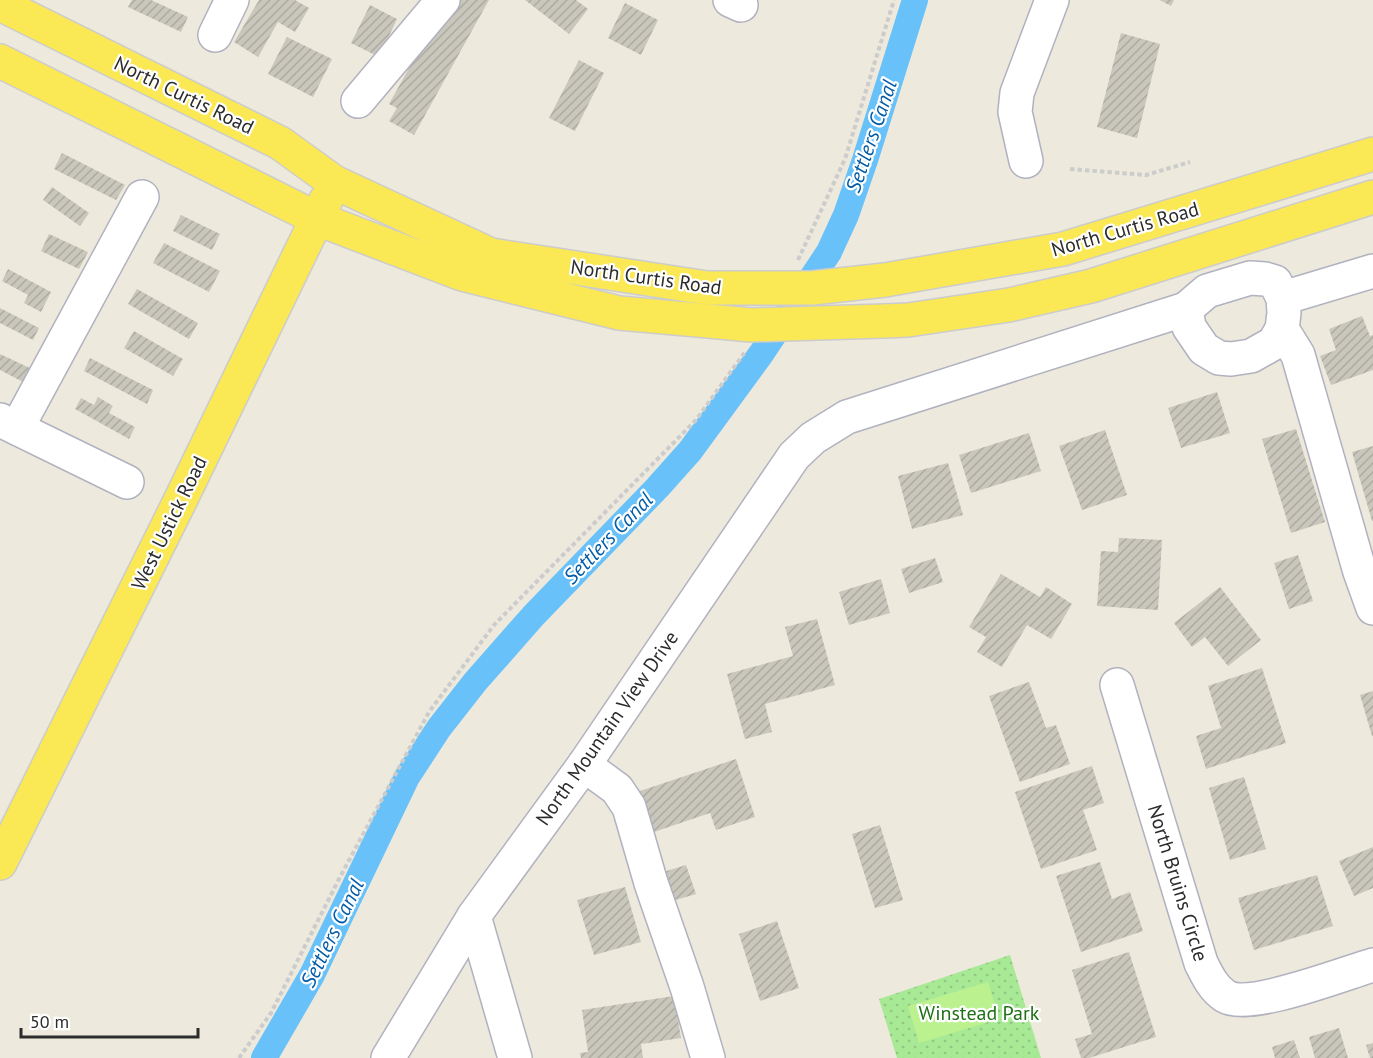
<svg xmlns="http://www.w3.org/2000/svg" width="1373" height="1058" font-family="'PT Sans',sans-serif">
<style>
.green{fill:url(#green-dots)}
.pitch{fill:#bcf190}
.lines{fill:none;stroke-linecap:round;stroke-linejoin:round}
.canal{stroke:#68c1f8;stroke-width:26}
.building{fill:url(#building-hatch)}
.minor-casing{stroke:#b1b2c0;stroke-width:36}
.major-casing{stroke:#ccc;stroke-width:36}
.path{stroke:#ccc;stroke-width:4;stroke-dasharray:4.5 3;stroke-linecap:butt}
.minor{stroke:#fff;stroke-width:33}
.major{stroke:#fbe855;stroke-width:33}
.major-bridge-casing{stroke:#ccc;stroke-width:36;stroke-linecap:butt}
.major-bridge{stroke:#fbe855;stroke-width:33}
.labels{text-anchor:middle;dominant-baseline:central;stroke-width:4.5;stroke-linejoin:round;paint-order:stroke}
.street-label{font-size:20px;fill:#2c2c2c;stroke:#fff}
.park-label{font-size:20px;fill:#1d6f15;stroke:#fff}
.water-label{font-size:21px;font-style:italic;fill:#035ca8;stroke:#fff}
</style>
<defs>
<pattern id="green-dots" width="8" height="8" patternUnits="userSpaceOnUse" patternTransform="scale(1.5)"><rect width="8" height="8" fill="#a8e995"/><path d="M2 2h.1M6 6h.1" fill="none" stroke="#91c881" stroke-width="1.8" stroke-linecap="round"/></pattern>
<pattern id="building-hatch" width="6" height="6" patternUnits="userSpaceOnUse" patternTransform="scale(1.5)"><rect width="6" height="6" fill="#c9c7bb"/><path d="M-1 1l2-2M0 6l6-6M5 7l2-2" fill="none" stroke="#adaba1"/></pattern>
</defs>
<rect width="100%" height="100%" fill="#eee9dd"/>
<!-- green -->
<polygon class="green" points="1010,955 1041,1058 897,1058 879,999"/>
<!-- pitch -->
<polygon class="pitch" points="988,982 999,1019 919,1043 908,1006"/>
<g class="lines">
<!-- canal -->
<polyline class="canal" points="264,1058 312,975 407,777 439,728 475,682 534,615 657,488 690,451 761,354 829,252 846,215 865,160 915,0"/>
</g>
<!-- building -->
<g class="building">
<polygon points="132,0 151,0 188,17 181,32 128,7"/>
<polygon points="259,0 295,0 309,8 295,32 278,22 258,57 234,42"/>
<polygon points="447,0 489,0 414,135 389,121 397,108 389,104"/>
<polygon points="525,0 576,0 588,9 569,34"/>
<polygon points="1160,0 1174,0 1171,6"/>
<polygon points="625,3 658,20 641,55 608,38"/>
<polygon points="370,5 397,19 379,57 351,43"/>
<polygon points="1121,33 1160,44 1137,138 1097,127"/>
<polygon points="287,37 332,59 313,97 268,74"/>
<polygon points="579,60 604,73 575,131 549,118"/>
<polygon points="62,153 125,185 116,200 54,169"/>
<polygon points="52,187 89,213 80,226 43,200"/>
<polygon points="181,215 220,234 212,250 173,231"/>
<polygon points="49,234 88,252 79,269 41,251"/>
<polygon points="164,243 220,271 209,292 153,263"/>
<polygon points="8,269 51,292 41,312 24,303 28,295 2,281"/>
<polygon points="137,289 198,323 189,339 128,304"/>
<polygon points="0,308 39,328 33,340 0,323"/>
<polygon points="1362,316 1370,336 1373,335 1373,370 1331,385 1320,356 1336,350 1329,329"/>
<polygon points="134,331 183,359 173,376 124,348"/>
<polygon points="0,354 32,369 25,383 0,370"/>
<polygon points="90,358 153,390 147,404 84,371"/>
<polygon points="1217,392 1230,433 1181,448 1168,408"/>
<polygon points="98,397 113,406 109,413 135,427 129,439 75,409 81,398 94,405"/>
<polygon points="1296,429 1325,522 1291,533 1262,439"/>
<polygon points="1105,430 1127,495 1082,510 1059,446"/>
<polygon points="1029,433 1041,471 971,493 959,455"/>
<polygon points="1373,446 1373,521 1372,521 1352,452"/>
<polygon points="948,463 963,515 912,529 898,476"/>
<polygon points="1119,538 1162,540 1158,610 1097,606 1101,551 1118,552"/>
<polygon points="1298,555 1313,601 1289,609 1274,563"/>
<polygon points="935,558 943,582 909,593 901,569"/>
<polygon points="1001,574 1040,597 1046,587 1072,604 1051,639 1027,625 1002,667 977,652 986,637 969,627"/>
<polygon points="881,579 890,613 849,625 839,592"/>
<polygon points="1220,587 1261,640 1228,666 1205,637 1192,647 1174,623"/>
<polygon points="817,619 835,685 765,704 772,732 745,739 727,674 793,656 785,627"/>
<polygon points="1262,668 1286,743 1206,769 1196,736 1221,728 1208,686"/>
<polygon points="1029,682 1046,728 1056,725 1070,764 1020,782 989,696"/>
<polygon points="1373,691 1373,736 1372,736 1360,695"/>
<polygon points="736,759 755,817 716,830 710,813 654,832 640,791"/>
<polygon points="1092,766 1104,803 1083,810 1097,850 1041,869 1015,792"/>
<polygon points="1244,777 1266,849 1230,860 1209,788"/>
<polygon points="880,825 903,900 875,908 852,834"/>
<polygon points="1373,847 1373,888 1354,896 1339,861"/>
<polygon points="1100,862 1112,899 1130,892 1143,931 1081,952 1056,876"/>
<polygon points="686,865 696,894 669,902 660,873"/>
<polygon points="1317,875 1333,926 1254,950 1238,898"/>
<polygon points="625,887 641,942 594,955 577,900"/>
<polygon points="777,921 799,988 760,1001 739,934"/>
<polygon points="1129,952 1156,1037 1089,1058 1081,1058 1075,1039 1092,1034 1072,970"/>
<polygon points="674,996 681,1038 641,1044 643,1058 581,1058 580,1053 588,1052 582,1010"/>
<polygon points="1339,1028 1348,1058 1315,1058 1309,1037"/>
<polygon points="1294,1040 1300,1058 1275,1058 1272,1047"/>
<polygon points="1373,1043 1373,1058 1370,1058 1366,1045"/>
</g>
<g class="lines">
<!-- minor casing -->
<g class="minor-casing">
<g id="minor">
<polyline points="730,0 741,5"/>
<polyline points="215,35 232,0"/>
<polyline points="358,101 443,0"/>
<polyline points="1026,161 1015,112 1017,93 1052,0"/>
<polygon points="1250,278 1265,279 1275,282 1283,298 1284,313 1282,329 1274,343 1251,356 1231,359 1219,358 1204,349 1189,327 1186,309 1207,291"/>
<polyline points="1283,298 1373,271"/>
<polyline points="1282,329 1298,355 1360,572 1373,608"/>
<polyline points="0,420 127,482"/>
<polyline points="17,428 142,197"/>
<path d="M1117,685L1201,963C1207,975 1213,988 1225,996C1249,1011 1345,973 1373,965"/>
<polyline points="584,765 617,789 629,807 651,883 687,987 708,1058"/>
<polyline points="474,916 515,1058"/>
<polyline points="388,1058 474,916 584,765 794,456 813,438 847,417 1186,309"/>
</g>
</g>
<!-- major casing -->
<g class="major-casing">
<g id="major">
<polyline points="0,4 280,143 334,182 491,255 707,288"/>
<polyline points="0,61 318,219 462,274 619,313 709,321"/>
<polyline points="885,280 1063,249 1373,154"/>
<polyline points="884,321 908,320 1009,305 1091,286 1373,197"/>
<polyline points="0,863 180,501 326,200"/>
</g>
</g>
<!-- path -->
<g class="path">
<polyline points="1070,169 1146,175 1190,162"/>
<polyline points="798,260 845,159 894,0"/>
<polyline points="239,1058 271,1013 339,879 429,712 494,625 696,420 745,352"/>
</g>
<!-- minor -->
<use href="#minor" class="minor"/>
<!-- major -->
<use href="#major" class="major"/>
<!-- major-bridge casing -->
<g class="major-bridge-casing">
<g id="major-bridge">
<polyline points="707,288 812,288 885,280"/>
<polyline points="709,321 751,325 884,321"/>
</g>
</g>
<!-- major-bridge -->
<use href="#major-bridge" class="major-bridge"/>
</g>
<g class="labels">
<!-- street labels -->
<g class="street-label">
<text transform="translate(184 95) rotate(26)">North Curtis Road</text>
<text transform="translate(1125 229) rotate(-16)">North Curtis Road</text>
<text transform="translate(646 277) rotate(8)">North Curtis Road</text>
<text transform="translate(169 523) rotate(-64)">West Ustick Road</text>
<text transform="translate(607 728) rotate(-55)">North Mountain View Drive</text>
<text transform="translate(1178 883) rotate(73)">North Bruins Circle</text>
</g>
<!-- park labels -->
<g class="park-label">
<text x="979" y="1013">Winstead Park</text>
</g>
<!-- water labels -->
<g class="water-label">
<text transform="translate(871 136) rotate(-71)">Settlers Canal</text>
<text transform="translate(608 538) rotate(-46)">Settlers Canal</text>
<text transform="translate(332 933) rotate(-64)">Settlers Canal</text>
</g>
</g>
<!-- scale -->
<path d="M21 1028v9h177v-9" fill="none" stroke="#2c2c2c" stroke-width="3"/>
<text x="30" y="1028" font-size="18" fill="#2c2c2c" stroke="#ffffff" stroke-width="4.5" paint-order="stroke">50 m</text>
</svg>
